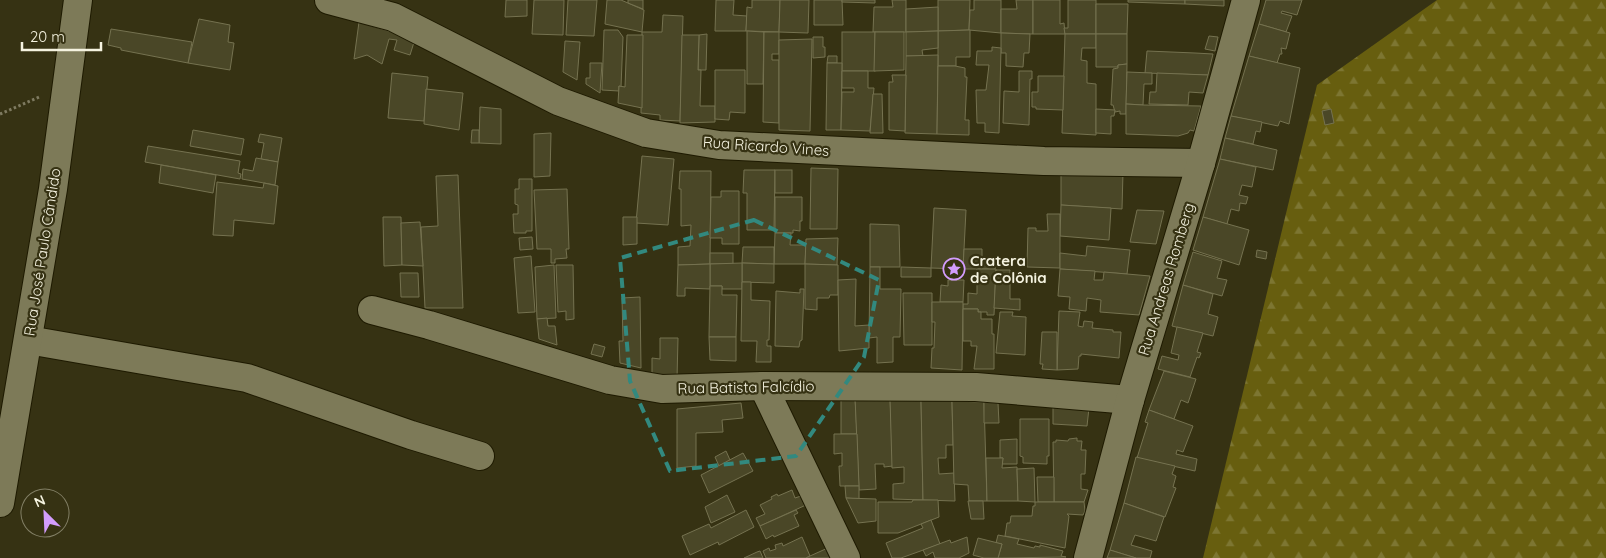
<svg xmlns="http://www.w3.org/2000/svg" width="1606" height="558" font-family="Quicksand,sans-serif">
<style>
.forest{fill:url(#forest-firs)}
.building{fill:#4a4727;stroke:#757250}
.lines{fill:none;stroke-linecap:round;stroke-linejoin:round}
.minor-casing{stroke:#1e1a00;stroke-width:30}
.path{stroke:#7e7a60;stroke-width:3;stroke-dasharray:2.5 2.5;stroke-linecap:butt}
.minor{stroke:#7d7a58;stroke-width:28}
.marked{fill:none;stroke:#32897f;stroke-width:4;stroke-dasharray:10 6;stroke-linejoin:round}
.labels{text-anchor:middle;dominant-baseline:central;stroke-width:4.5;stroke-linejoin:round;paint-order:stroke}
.street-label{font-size:15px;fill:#f5f3e0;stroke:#363213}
.poi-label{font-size:15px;font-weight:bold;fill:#f5f3e0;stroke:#363213;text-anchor:start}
</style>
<defs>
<pattern id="forest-firs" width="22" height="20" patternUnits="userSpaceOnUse" patternTransform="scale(1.25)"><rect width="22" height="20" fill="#675e0f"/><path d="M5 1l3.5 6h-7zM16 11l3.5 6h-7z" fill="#7d7632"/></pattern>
</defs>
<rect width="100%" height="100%" fill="#363213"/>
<!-- forest -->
<polygon class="forest" points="1437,0 1606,0 1606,558 1203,558 1317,85"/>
<!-- building -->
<g class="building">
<polygon points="506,0 527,0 527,16 505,17"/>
<polygon points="534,0 564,0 563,35 532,34"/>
<polygon points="568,0 597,0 594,36 566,35"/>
<polygon points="607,0 621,0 644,10 642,32 605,24"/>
<polygon points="628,0 643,0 643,9 628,3"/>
<polygon points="716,0 734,0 733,15 747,16 746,31 715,31"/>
<polygon points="752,0 780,0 779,32 746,31 747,7 752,8"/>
<polygon points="780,0 809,0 808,33 779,32"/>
<polygon points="814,0 842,0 843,25 814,25"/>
<polygon points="842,0 875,0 875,3 842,2"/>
<polygon points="892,0 906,0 906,32 873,32 874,7 893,7"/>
<polygon points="938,0 970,0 969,30 938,31"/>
<polygon points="974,0 1001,0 1001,33 969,30 970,10 974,10"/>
<polygon points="1016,0 1033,0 1033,34 1001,33 1001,9 1017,9"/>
<polygon points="1033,0 1060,0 1060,24 1064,23 1065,34 1033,34"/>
<polygon points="1068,0 1096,0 1096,34 1065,34 1064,28 1068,28"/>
<polygon points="1128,0 1185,0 1185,4 1128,2"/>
<polygon points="1185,0 1224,0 1224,6 1185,4"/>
<polygon points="1266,0 1302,0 1297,15 1282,11 1281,13 1292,16 1286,32 1259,24"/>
<polygon points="1096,4 1128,4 1127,34 1096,34"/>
<polygon points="938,7 938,31 906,32 906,9"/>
<polygon points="663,15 683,16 680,121 660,120 660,115 641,113 642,32 662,32"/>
<polygon points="199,19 230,25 228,42 234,43 230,70 188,63"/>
<polygon points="359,22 415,39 410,55 394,50 397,40 389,39 382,64 367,55 354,59"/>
<polygon points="1259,24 1290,33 1286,49 1281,48 1282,54 1280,54 1277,63 1249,56"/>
<polygon points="111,29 192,42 188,63 121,50 121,48 108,45"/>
<polygon points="604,30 618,30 623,37 621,87 619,86 619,91 602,90"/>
<polygon points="970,30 970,57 956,57 956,66 938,66 938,31"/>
<polygon points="747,31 764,32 763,84 747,84"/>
<polygon points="938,31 938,48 922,50 923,56 906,56 906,32"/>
<polygon points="764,32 779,32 779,54 772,54 772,60 779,60 779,123 763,122"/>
<rect x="842" y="32" width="33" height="39"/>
<polygon points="875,32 904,32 904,70 874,71"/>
<polygon points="1001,33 1030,34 1029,53 1024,53 1023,67 1006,66 1006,53 1001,53"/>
<polygon points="707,34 706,70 698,70 699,35"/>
<polygon points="1065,34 1096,34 1096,48 1082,48 1081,60 1087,61 1087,83 1096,84 1096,135 1062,133"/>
<polygon points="1096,34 1127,34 1127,64 1118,65 1118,67 1096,67"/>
<polygon points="627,35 643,35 642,108 618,103 619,86 625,87"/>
<polygon points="682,35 699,35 698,70 701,70 700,106 715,106 715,122 680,123"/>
<polygon points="1209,36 1218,37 1215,51 1205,49"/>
<polygon points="813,37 823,37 823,47 825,47 825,57 813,58"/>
<polygon points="812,39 810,131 779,130 779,40"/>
<polygon points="565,41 580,42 577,80 563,72"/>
<polygon points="992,47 1001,48 999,133 985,132 985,123 977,123 976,90 986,90 989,65 976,65 977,51 992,51"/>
<polygon points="1147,51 1195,53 1213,54 1208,75 1145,73"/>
<polygon points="938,55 937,134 905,133 906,56"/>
<polygon points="828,56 837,56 837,63 827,63"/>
<polygon points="1249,56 1300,68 1289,124 1280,121 1278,126 1231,116"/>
<polygon points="590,63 602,63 600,93 586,84 586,78 590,78"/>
<polygon points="827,63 842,63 841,130 826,130"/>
<polygon points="1127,64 1126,114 1120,114 1120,111 1115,112 1113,105 1111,105 1113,69 1118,68 1118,65"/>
<polygon points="938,66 955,66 965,68 965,77 967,77 965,120 969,120 969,135 937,134"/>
<polygon points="715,70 745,70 745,113 730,112 729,120 715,119"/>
<polygon points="842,71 868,71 868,88 874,88 870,131 841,130 842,92 854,92 854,88 842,88"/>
<polygon points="1019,71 1032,71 1032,79 1030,79 1029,125 1003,123 1004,91 1019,92"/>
<polygon points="1127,72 1152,73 1152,84 1144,84 1143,105 1126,104"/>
<polygon points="392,73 428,77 424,121 388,118"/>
<polygon points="1157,73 1208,75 1203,93 1189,92 1188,105 1149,104 1150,92 1156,92"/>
<polygon points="892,75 906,75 905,131 889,130 889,82 893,82"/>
<polygon points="1038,76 1064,76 1063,110 1036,109 1036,107 1032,107 1032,92 1038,92"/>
<polygon points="426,89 463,93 459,130 424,124"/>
<polygon points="873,94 882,94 883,133 870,133"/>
<polygon points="1126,104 1143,105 1201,106 1194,131 1190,130 1188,133 1178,136 1126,134"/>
<polygon points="480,107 501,109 501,144 479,143"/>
<polygon points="1096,109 1115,110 1114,116 1111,116 1111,134 1096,133"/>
<polygon points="1331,109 1334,123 1325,125 1322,111"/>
<polygon points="1231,116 1262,122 1260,132 1256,131 1253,144 1225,138"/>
<polygon points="193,130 244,139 241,155 190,146"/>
<polygon points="472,130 479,130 479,143 471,143"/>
<polygon points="551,133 550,176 534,177 534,134"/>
<polygon points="260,134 282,138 278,162 261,159 264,143 258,142"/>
<polygon points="1225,138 1277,150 1273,170 1220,159"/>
<polygon points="148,146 240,161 238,173 241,174 240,179 145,162"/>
<polygon points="642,156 674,159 668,225 636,223"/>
<polygon points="256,158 278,162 275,185 242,179 243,169 253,171"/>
<polygon points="1220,159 1256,167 1252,187 1242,185 1239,195 1248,197 1246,204 1240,203 1239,211 1231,209 1227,224 1203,217"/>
<polygon points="161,165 216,175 213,193 159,183"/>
<polygon points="811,168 838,169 837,229 810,229"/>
<polygon points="744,170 775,170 774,230 747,230 747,193 743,193"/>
<rect x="775" y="170" width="17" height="23"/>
<polygon points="680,171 711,171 710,264 678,265 678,247 690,246 691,225 681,226 681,189 679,189"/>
<polygon points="1123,172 1122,209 1061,205 1061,173"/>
<polygon points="458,175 463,308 425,308 421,227 438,226 436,176"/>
<polygon points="519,179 532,179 532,231 526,231 526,233 514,233 513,214 518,214 518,205 515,204 515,189 519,189"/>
<polygon points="217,182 263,188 264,183 278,186 274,224 234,220 233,236 213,235"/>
<polygon points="567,189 569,249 566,249 567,258 555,259 555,263 551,263 551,249 537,249 534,190"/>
<polygon points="721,191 739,191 739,244 722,244 722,238 710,238 711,197 721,197"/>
<polygon points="775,197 802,197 802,221 800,221 800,231 793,230 793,233 775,233"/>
<polygon points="1061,205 1111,208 1109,240 1060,236"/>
<polygon points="934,208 966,210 963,269 931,268"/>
<polygon points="1137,210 1164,211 1156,244 1130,242"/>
<polygon points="1047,214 1060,214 1060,268 1027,267 1028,228 1036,228 1036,231 1048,231"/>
<polygon points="383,217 401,217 402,265 384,266"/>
<polygon points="623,217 637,217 637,244 623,245"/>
<polygon points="1203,217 1249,230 1239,265 1193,250"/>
<polygon points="420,222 423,266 402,265 401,223"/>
<polygon points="870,224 899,225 900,267 870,267"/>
<polygon points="775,233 791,233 790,245 806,245 805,264 774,264"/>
<polygon points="532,237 533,249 520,250 519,238"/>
<polygon points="838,238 837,265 805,264 806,239"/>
<polygon points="1087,246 1130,250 1127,274 1060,269 1060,253 1086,256"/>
<polygon points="743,247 774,247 774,264 742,263"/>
<polygon points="964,249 982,249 982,261 996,261 995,269 963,269"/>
<polygon points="1257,250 1267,252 1266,259 1256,257"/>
<polygon points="1193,252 1222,261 1217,278 1227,280 1222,296 1183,285"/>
<rect x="710" y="253" width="23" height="11"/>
<polygon points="531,256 535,312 518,313 514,258"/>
<polygon points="742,263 774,264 774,283 742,282"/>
<polygon points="742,263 742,289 722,289 722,286 710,286 710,264"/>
<polygon points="710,264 710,289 685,288 685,296 677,296 678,265"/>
<polygon points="805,264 838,265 838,295 830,295 829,298 817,298 817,310 805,309"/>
<polygon points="554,265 556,318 537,319 535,267"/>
<polygon points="556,265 573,265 574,319 566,320 566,311 558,312"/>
<polygon points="870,267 880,267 880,289 901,289 900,337 893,337 893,362 877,363 877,337 869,338"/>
<polygon points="901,267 931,268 931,277 901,277"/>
<polygon points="977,269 996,269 994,315 987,315 987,312 978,312 978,309 963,309 963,304 968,304 968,293 977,294"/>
<polygon points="1060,269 1095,271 1094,280 1103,280 1104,272 1150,276 1139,315 1100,312 1101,300 1087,298 1086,311 1069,309 1070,297 1058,296"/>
<polygon points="996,270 1010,270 1010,299 1020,299 1020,310 994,308"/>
<polygon points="400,273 418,273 419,297 401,297"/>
<polygon points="856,279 855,326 869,325 869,348 839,351 838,280"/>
<polygon points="948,280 964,280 963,302 940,302 941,285 948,286"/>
<polygon points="742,282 751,282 751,300 770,301 769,340 767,340 767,346 771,346 771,362 756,362 757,341 741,341"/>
<polygon points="1183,285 1213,294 1208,314 1218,317 1213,336 1172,326"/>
<polygon points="710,286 722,286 722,295 737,295 736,337 709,337"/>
<polygon points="800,289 804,289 802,340 800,341 799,347 775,346 776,291 800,293"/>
<polygon points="903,293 932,293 932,345 904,345"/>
<polygon points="640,297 641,368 620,363 619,341 623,341 622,298"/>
<polygon points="932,302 963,302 962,370 931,368 932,348 934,348 935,322 932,322"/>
<polygon points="963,309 978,309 978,312 981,312 981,319 992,319 992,334 994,334 994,369 974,369 977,346 971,346 971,341 963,341"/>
<polygon points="1059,311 1080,312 1078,326 1083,327 1084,321 1093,322 1092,328 1113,330 1113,332 1121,332 1119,358 1081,354 1081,356 1079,356 1078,369 1057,370"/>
<polygon points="1000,312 1013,312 1012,316 1026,317 1025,355 996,353"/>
<polygon points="547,318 548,326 555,326 557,345 539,339 537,319"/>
<polygon points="1177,327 1203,333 1197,352 1201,353 1199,358 1197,357 1190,377 1158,369 1162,356 1178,360 1179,355 1171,353"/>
<polygon points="1042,332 1057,332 1057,370 1042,369 1043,364 1040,364"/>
<polygon points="709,337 736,337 736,361 710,360"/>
<polygon points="660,338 678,338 677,379 652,373 652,358 660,359"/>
<polygon points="594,344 605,347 602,357 591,354"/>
<polygon points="1164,371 1196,379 1188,403 1181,400 1174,419 1149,410"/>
<polygon points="841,397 855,397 857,434 841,434"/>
<polygon points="855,397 890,398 893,466 884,467 884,464 875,464 876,489 859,490"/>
<polygon points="890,398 921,398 923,500 893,499 893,484 904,483 904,467 892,468"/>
<polygon points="921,400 952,401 953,445 946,445 946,458 938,458 939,474 954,473 955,501 923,500"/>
<polygon points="952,401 984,402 987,501 969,501 968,485 954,484"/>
<polygon points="984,402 998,403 999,423 984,423"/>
<polygon points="741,403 743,418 722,420 723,432 696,433 696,466 677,468 677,409"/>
<polygon points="1053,404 1089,408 1087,426 1053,424"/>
<polygon points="1149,410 1193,426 1183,452 1177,450 1176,454 1197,459 1195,471 1137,458 1148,423 1145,422"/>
<polygon points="1020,419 1049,419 1049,456 1047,456 1047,464 1023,463 1023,457 1020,456"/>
<polygon points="834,434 857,434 859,486 840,486 839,466 842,466 842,453 834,454"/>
<polygon points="1077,438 1077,441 1082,441 1081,450 1086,450 1085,474 1081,474 1081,489 1088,490 1084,502 1054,502 1053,442 1056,442 1056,440 1068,441 1069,439"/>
<polygon points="1017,439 1017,464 1002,464 1003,458 1000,458 1000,440"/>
<polygon points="726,451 730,460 719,466 715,457"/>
<polygon points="743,453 753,471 709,493 701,475"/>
<polygon points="1136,457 1175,466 1172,474 1176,476 1173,487 1176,488 1165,517 1124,503"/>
<polygon points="986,458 1003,458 1002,468 1017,467 1018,501 987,501"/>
<polygon points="1034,468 1035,502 1018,501 1017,469"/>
<polygon points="1037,477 1054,477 1054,502 1038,502"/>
<polygon points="845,486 859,486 859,499 846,498"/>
<polygon points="792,490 795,498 801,496 806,505 760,526 756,518 765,514 760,505 772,499 771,497 777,494 778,496"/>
<polygon points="727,495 735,512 711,523 705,507"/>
<polygon points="846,498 876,499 876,521 858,523"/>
<polygon points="913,500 938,500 939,517 898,533 878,533 878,502 912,502"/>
<polygon points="968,501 983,501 984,519 971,519"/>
<polygon points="1035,502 1084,502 1085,511 1083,515 1067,514 1069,516 1065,548 1005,536 1007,523 1010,523 1011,516 1032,516 1033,506 1035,506"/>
<polygon points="1124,503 1164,517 1156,541 1135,535 1131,545 1152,551 1150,558 1136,558 1110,550"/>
<polygon points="746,510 754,527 719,545 718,542 690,555 682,536 709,524 711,528"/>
<polygon points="796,510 798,513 794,515 799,526 774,537 773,535 766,539 760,526"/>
<polygon points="931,520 940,544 901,558 892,558 886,543 923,528 921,524"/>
<polygon points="998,535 1019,539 1017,544 1034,548 1035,546 1040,547 1040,545 1063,551 1061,556 1066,557 998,558 1002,544 996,543"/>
<polygon points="802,537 810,556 806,558 766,558 763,551 769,548 770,551 776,549 775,545 782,543 783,546"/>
<polygon points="967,537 969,553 959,558 935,558 933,552 926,556 923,550 947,541 950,540 951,543"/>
<polygon points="978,538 1002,544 998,558 984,558 973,555"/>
<polygon points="830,547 835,558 806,558 810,556"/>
<polygon points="1110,550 1136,558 1107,558"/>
<polygon points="760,551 763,558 744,558 757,552"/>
</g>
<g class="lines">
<!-- minor casing -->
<g class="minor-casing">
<g id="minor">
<polyline points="329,0 393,17 558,101 646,133 719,145 1044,161 1201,163"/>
<polyline points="372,310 429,325 610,380 662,389 763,386 976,387 1130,400"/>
<polyline points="28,340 247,378 411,435 480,456"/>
<polyline points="763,386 846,558"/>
<polyline points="0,503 53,189 78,0"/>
<polyline points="1088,558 1130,400 1201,163 1246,0"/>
</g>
</g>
<!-- path -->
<polyline class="path" points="0,114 39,97"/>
<!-- minor -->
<use href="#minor" class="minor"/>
</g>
<!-- marked area -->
<path class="marked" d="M754,220L879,280L864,357L796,456L670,471L630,381L620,258Z"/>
<!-- icons -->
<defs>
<g id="sight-ring" transform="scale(1.125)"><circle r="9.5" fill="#363213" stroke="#d39cfd" stroke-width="1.5"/><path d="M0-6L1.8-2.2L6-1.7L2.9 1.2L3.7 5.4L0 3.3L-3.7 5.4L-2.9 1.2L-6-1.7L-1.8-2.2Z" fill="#d39cfd"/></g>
</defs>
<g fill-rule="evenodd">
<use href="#sight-ring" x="954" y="269"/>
</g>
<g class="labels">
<!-- street labels -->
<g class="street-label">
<text transform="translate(766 146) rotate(4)">Rua Ricardo Vines</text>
<text transform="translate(42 252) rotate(-81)">Rua José Paulo Cândido</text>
<text transform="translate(1166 279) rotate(-73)">Rua Andreas Romberg</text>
<text transform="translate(746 387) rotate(-1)">Rua Batista Falcídio</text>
</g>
<!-- poi labels -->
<g class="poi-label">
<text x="970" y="260">Cratera<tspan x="970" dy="17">de Colônia</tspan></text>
</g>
</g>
<!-- north arrow -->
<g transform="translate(45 513) rotate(336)"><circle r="24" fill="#363213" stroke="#827f65"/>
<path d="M0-4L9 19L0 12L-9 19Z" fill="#d39cfd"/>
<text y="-8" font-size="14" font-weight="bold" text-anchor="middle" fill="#f5f3e0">N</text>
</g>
<!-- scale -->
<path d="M22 42v8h79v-8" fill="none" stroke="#f5f3e0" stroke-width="2.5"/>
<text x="30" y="42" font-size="15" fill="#f5f3e0" stroke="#363213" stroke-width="4" paint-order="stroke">20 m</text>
</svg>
